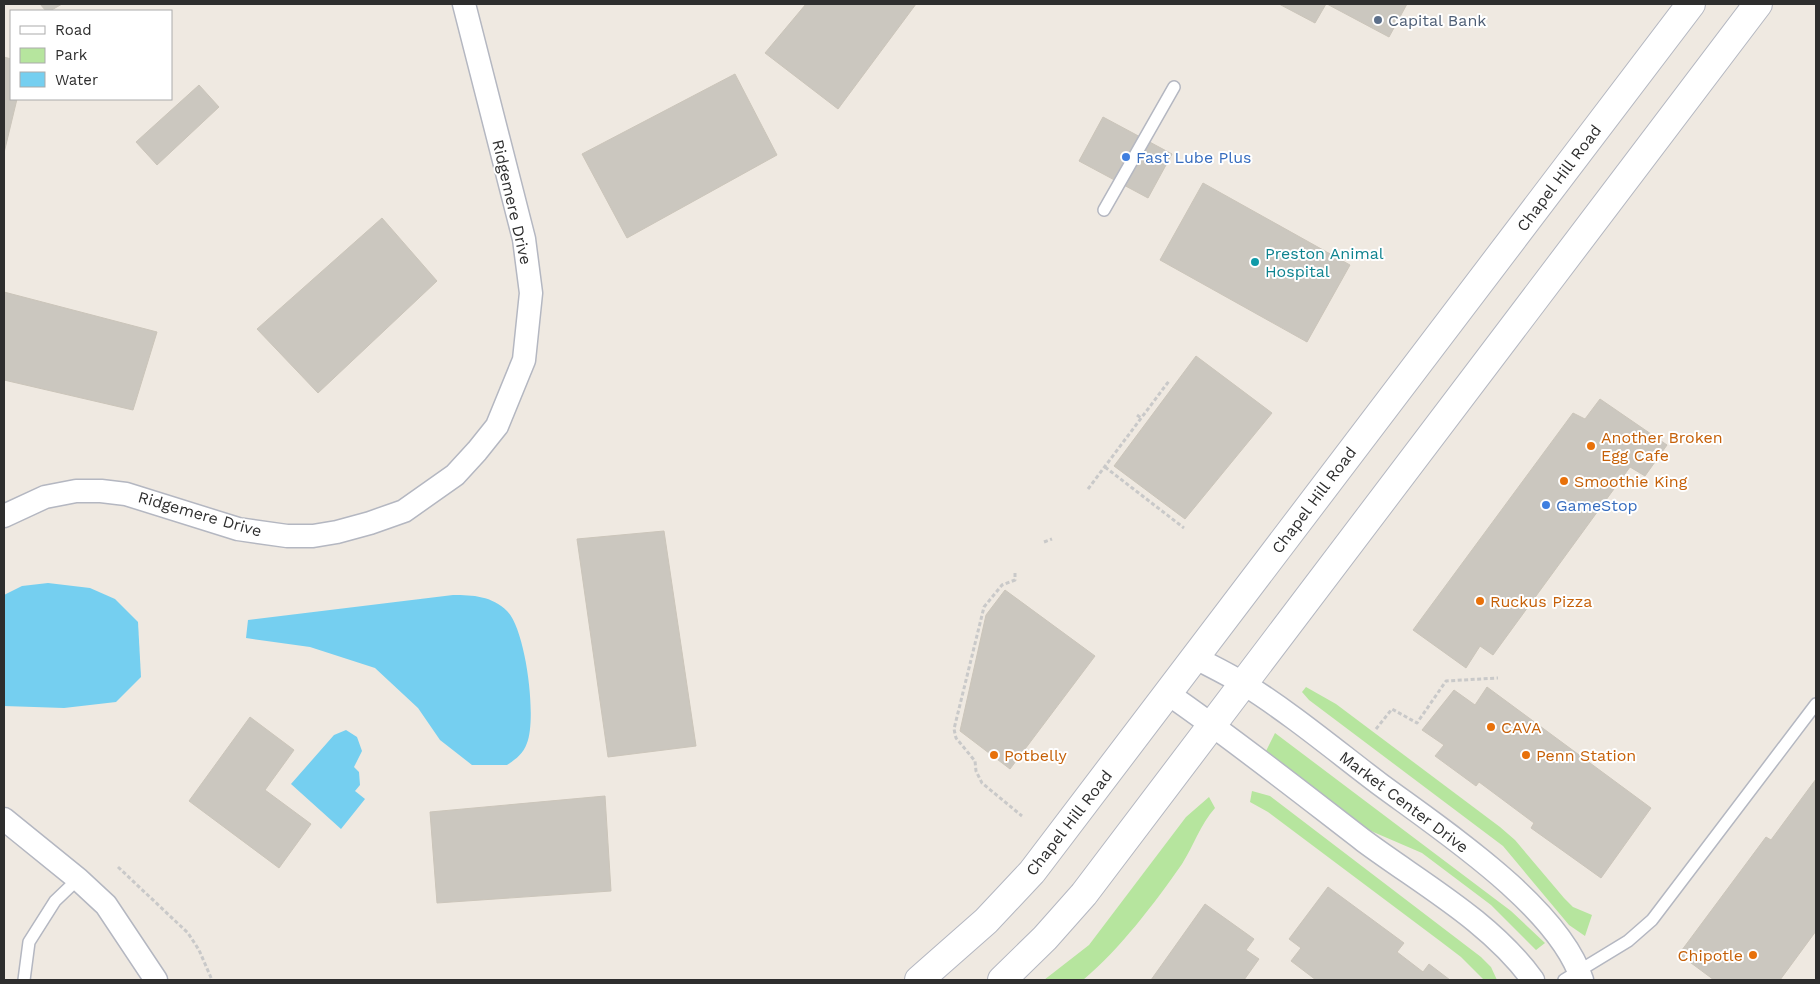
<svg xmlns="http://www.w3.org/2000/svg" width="1820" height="984" font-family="'Work Sans',sans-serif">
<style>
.green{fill:#b6e59e}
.water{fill:#75cff0}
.building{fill:#cbc7bf;stroke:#cbc5ba}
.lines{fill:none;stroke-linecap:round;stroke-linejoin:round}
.service-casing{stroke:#b4b7c1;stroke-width:14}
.minor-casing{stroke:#b4b7c1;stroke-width:25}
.secondary-casing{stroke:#b4b7c1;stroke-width:30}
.path{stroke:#c9c9c9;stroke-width:3;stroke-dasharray:4 2.5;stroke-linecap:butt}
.service{stroke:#fff;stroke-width:11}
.minor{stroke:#fff;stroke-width:22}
.secondary{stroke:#fff;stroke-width:28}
.service-dot{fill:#5c6f8a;stroke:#fff;stroke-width:2}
.shop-dot{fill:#3f7fe0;stroke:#fff;stroke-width:2}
.culture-dot{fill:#0f9aa8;stroke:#fff;stroke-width:2}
.food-dot{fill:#e8710a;stroke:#fff;stroke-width:2}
.labels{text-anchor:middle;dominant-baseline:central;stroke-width:4;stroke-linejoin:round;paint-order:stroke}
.service-label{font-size:16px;fill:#4e5e75;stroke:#fff;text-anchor:start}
.shop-label{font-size:16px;fill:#366cbe;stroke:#fff;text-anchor:start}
.street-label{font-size:16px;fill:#2e2e2e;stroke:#fff}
.culture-label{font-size:16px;fill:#0d838f;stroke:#fff;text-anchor:start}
.food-label{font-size:16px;fill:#c56008;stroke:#fff;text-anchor:start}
</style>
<rect width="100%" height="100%" fill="#efe9e1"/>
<!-- green -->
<g class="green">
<polygon points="1306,687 1336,704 1500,827 1515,840 1564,898 1573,907 1592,915 1585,936 1569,925 1503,846 1309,700 1302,692"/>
<polygon points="1275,733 1511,911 1545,943 1536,950 1491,905 1422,853 1364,828 1273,759 1266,751"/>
<polygon points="1252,791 1270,796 1481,957 1491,967 1497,980 1484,980 1461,957 1440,941 1268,812 1250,802"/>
<path d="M1209,797L1215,808C1200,825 1194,845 1182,864C1154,904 1120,949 1083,980H1044L1089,945L1186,817Z"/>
</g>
<!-- water -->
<g class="water">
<polygon points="48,583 90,588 115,599 138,622 141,677 116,702 64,708 4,706 4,595 22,586"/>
<path d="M453,595C473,595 492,596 507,611C526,630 537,718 527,743C523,754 516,759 507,765H472L440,740L418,708L375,668L310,647L246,638L248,620Z"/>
<polygon points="346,730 357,737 362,751 354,767 359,772 360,785 355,791 365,799 341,829 291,784 334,735"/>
</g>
<!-- building -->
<g class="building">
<polygon points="40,4 62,4 50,11 46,11"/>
<polygon points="806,4 916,4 838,109 765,53"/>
<polygon points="1279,4 1326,4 1315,23"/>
<polygon points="1327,4 1407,4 1389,37"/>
<polygon points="4,57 11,59 11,99 17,99 4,153"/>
<polygon points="735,74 777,155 627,238 582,154"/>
<polygon points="199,85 219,107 157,165 136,142"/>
<polygon points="1103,117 1172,154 1148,198 1079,161"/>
<polygon points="1203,183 1350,265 1307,342 1160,260"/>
<polygon points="382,218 437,281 318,393 257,329"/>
<polygon points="4,292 157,332 133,410 4,380"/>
<polygon points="1196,356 1272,413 1185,519 1114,466"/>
<polygon points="1600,399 1667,445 1645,476 1630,467 1493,655 1480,646 1466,668 1413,630 1573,413 1585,419"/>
<polygon points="664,531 696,746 608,757 577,539"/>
<polygon points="1005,590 1095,656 1010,769 960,731 986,615"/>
<polygon points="1487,687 1651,808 1601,878 1531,828 1534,823 1479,782 1476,786 1435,756 1444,745 1422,730 1454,690 1475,705"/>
<polygon points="250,717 294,750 265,790 311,824 279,868 189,801"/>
<polygon points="1816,779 1816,931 1780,980 1714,980 1679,954 1766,837 1771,840"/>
<polygon points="605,796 611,891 437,903 430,812"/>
<polygon points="1328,887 1404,943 1397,952 1423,972 1429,964 1450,980 1316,980 1291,961 1301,948 1289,939"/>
<polygon points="1205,904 1254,939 1246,950 1259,959 1244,980 1151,980"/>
</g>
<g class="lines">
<!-- service casing -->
<g class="service-casing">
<g id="service">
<polyline points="1104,210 1174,87"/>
<polyline points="24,980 29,942 55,901 78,879"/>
<polyline points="1564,980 1628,941 1652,920 1816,704"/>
</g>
</g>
<!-- minor casing -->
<g class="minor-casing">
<g id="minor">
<polyline points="4,516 45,497 76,491 101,491 126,494 238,529 287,536 313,536 337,532 370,523 404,511 455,475 477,451 497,426 524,360 531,293 524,239 464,4"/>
<path d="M1194,657C1211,666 1228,674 1244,684C1292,714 1336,751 1381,785C1442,830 1559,907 1582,980"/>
<path d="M1167,693C1235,740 1299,791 1364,841C1422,884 1490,921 1533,980"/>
<polyline points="4,819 78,879 106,905 156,980"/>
</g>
</g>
<!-- secondary casing -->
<g class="secondary-casing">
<g id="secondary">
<polyline points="919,980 986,921 1032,872 1691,4"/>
<polyline points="1002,980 1045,938 1084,894 1758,4"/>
</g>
</g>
<!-- path -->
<g class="path">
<polyline points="1137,415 1141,418"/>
<polyline points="1105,467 1184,528"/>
<polyline points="1088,489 1169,381"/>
<polyline points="1044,542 1052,539"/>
<polyline points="1015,573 1015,580 1002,585 984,607 954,729 956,738 975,761 976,771 982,783 1022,816"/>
<polyline points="1376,729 1392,709 1417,723 1446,681 1498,678"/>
<polyline points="118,867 188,933 199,950 212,980"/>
</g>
<!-- service -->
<use href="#service" class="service"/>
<!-- minor -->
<use href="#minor" class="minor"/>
<!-- secondary -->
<use href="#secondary" class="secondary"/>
</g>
<!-- markers -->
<circle class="service-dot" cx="1378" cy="20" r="5"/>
<g class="shop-dot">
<circle cx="1126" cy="157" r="5"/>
<circle cx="1546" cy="505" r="5"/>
</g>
<circle class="culture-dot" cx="1255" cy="262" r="5"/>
<g class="food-dot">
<circle cx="1591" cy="446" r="5"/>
<circle cx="1564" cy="481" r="5"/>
<circle cx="1480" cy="601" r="5"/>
<circle cx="1491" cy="727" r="5"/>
<circle cx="994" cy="755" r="5"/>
<circle cx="1526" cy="755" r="5"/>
<circle cx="1753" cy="955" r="5"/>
</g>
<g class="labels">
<!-- service labels -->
<g class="service-label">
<text x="1388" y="20">Capital Bank</text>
</g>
<!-- shop labels -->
<g class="shop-label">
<text x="1136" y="157">Fast Lube Plus</text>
<text x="1556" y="505">GameStop</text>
</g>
<!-- street labels -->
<g class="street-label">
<text transform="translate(1559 178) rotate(-53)">Chapel Hill Road</text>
<text transform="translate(512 202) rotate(77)">Ridgemere Drive</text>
<text transform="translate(1314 500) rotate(-53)">Chapel Hill Road</text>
<text transform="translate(200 514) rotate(16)">Ridgemere Drive</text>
<text transform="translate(1404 802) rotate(37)">Market Center Drive</text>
<text transform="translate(1069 823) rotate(-52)">Chapel Hill Road</text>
</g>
<!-- culture labels -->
<g class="culture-label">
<text x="1265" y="253">Preston Animal<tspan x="1265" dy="18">Hospital</tspan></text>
</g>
<!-- food labels -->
<g class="food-label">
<text x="1601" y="437">Another Broken<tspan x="1601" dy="18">Egg Cafe</tspan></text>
<text x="1574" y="481">Smoothie King</text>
<text x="1490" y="601">Ruckus Pizza</text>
<text x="1501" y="727">CAVA</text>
<text x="1004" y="755">Potbelly</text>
<text x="1536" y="755">Penn Station</text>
<text x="1743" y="955" text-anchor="end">Chipotle</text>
</g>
</g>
<!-- border -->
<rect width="1820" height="984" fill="none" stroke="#2e2e2e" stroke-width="10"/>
<!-- legend -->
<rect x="10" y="10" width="162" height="90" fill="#ffffff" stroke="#ababab"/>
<rect x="20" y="26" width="25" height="8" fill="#ffffff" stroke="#ababab"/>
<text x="55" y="35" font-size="15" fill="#2e2e2e">Road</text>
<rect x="20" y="48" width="25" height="15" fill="#b6e59e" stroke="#ababab"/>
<text x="55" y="60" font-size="15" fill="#2e2e2e">Park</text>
<rect x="20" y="72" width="25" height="15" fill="#75cff0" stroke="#ababab"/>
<text x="55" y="85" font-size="15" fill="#2e2e2e">Water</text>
</svg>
